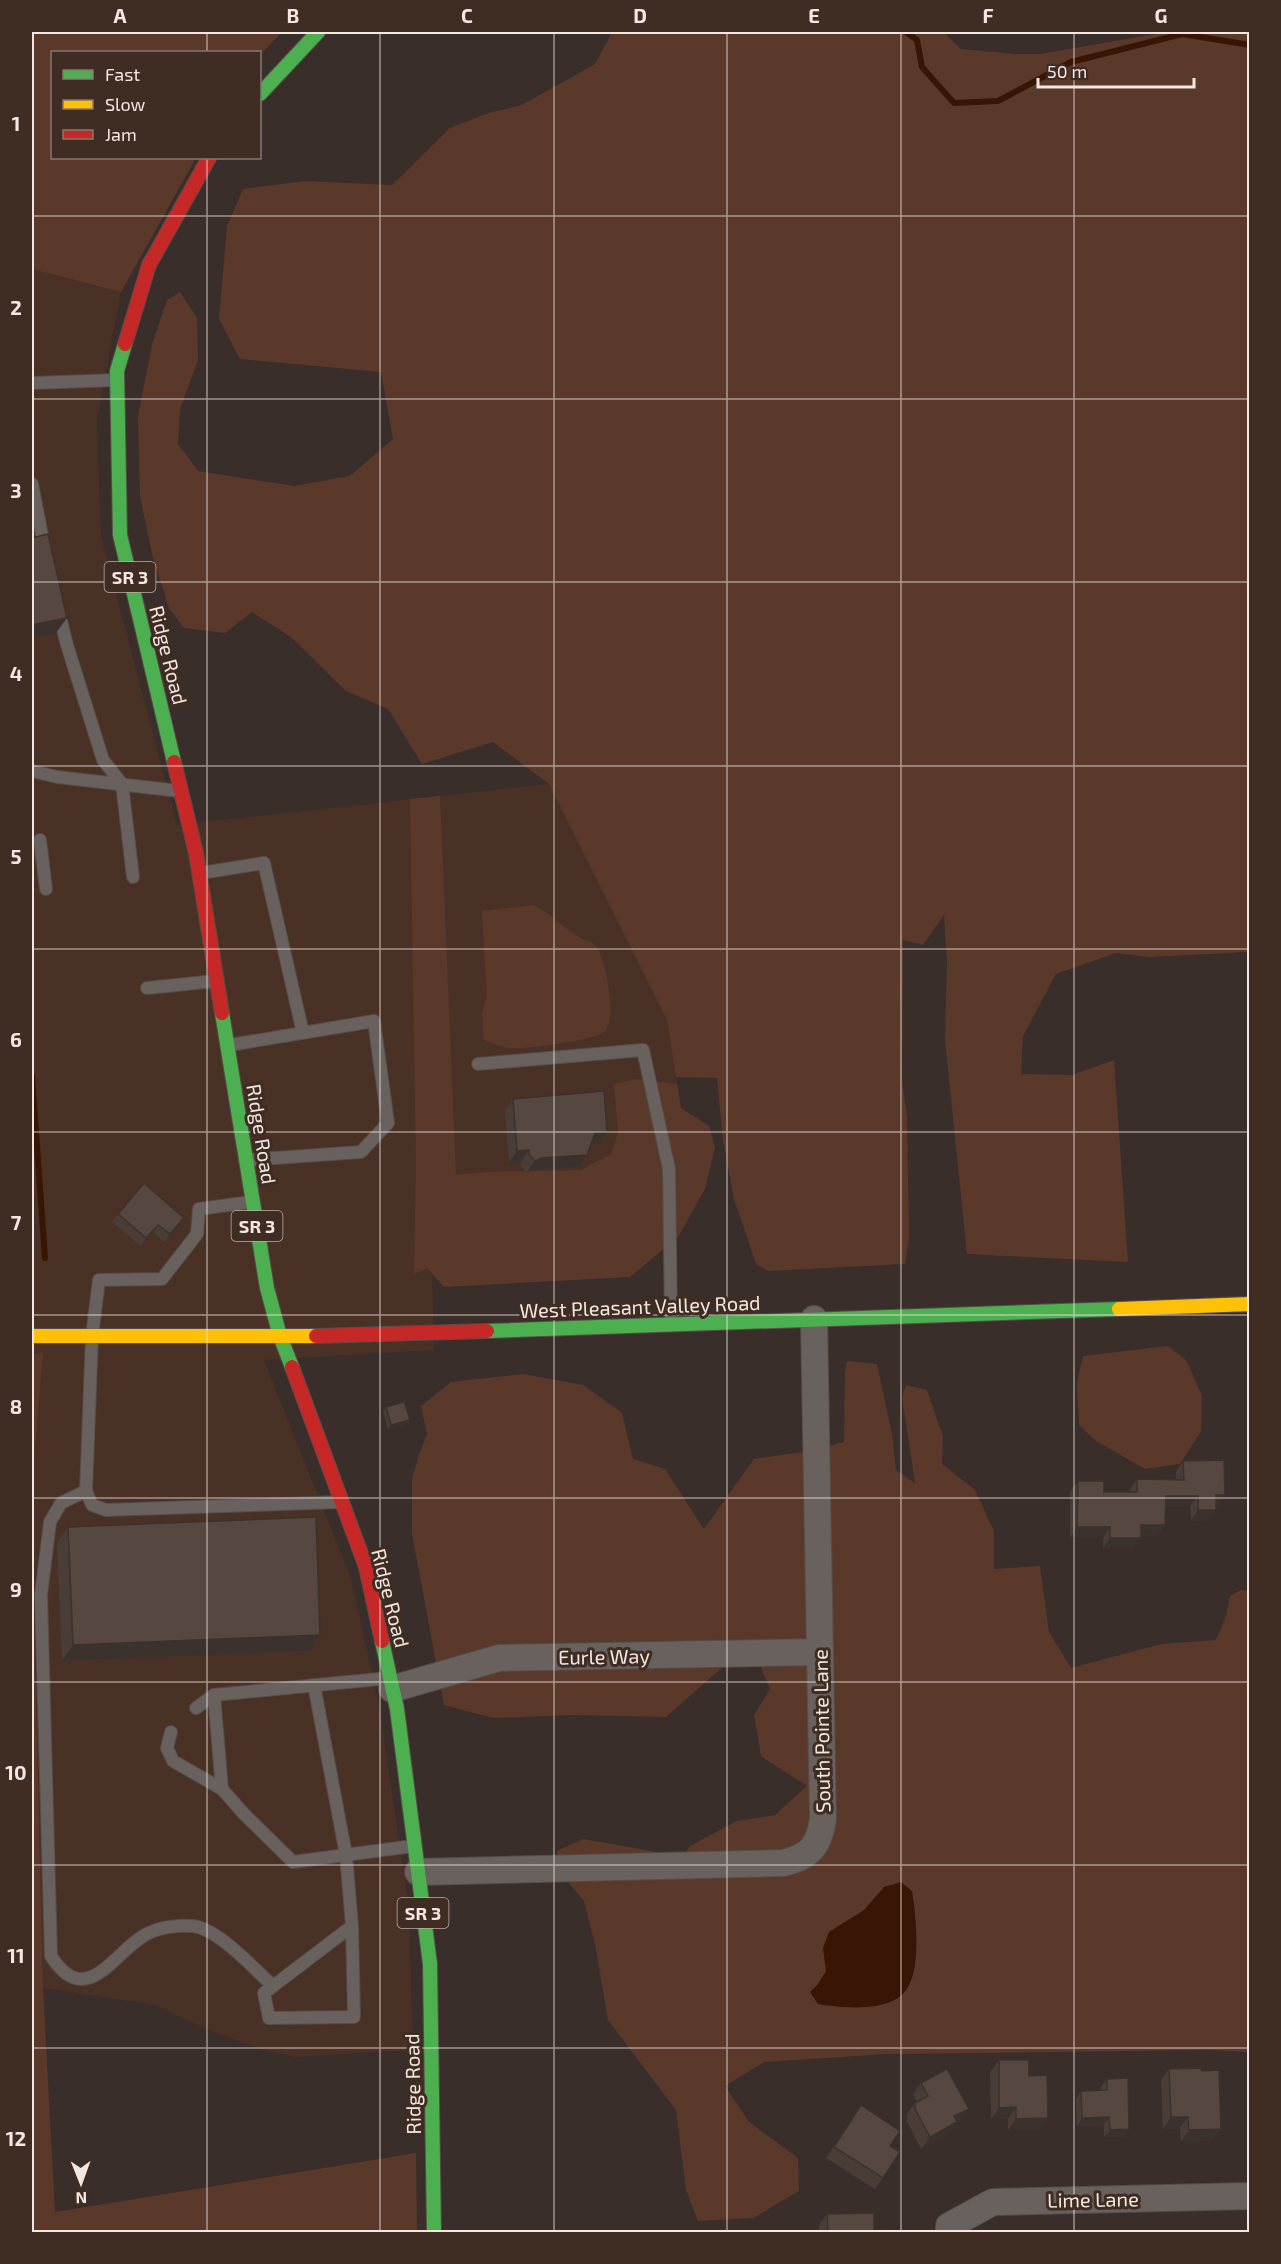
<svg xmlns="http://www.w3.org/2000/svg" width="1281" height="2264" font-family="'Exo 2',sans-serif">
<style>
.built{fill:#493126}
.green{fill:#5b392a}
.water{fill:#381505}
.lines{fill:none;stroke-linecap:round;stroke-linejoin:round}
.stream{stroke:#381505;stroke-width:6}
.lane-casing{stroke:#564d48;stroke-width:14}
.street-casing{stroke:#564d48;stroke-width:28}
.fast-casing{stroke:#564d48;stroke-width:16}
.slow-casing{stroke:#564d48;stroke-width:16}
.jam-casing{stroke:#564d48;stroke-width:16}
.lane{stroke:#69615e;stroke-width:12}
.street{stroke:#69615e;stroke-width:26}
.fast{stroke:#4caf50;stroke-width:14}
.slow{stroke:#ffc107;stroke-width:14}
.jam{stroke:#c62828;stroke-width:14}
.wall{fill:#4a3d37}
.shaded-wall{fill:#3c322d}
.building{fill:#564740;stroke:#3c322d;stroke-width:1.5}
.grid{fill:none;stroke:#f4e7e1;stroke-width:1.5;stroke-opacity:0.55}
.labels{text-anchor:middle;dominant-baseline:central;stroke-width:6;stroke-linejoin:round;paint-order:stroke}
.shield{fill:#3f2c23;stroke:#beafa8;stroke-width:1.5}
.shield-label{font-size:18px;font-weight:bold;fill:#f4e7e1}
.street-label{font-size:20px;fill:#f4e7e1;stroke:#3f2c23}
.neatline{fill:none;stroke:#f4e7e1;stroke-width:2}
.grid-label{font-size:20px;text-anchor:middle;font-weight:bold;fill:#f4e7e1}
</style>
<rect width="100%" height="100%" fill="#392e29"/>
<!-- built -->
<polygon class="built" points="32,269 121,292 97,420 101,536 177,825 549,784 667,1020 691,1172 430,1190 434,1350 264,1360 351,1578 379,1705 409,1907 413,2050 295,2057 259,2049 187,2021 156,2005 43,1988 32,1532 32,1487 43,1354 32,1354"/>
<!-- green -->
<g class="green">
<polygon points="32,32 282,32 260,55 260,52 52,52 52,158 196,158 121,292 32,269"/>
<polygon points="612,32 943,32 961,49 1016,54 1040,54 1167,32 1249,32 1249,952 1149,957 1116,953 1056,974 1023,1036 1021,1074 1072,1075 1114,1060 1128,1262 967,1254 945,1040 947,961 944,915 923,945 903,940 902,1079 907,1116 909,1238 905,1264 768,1271 756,1264 734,1199 723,1140 717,1078 676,1077 667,1020 549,784 493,742 422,764 388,709 346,691 291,637 252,612 225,633 184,628 169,608 153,558 140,497 138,416 152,345 167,300 180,292 197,318 198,360 180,409 178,444 198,471 294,486 350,476 393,439 381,372 240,359 219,319 227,226 243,189 305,181 392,185 450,128 489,113 522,105 595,64"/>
<polygon points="440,796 456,1175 488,1172 581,1170 611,1154 618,1132 614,1084 635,1079 677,1084 681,1108 709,1126 715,1147 705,1189 678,1237 630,1277 444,1287 427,1268 414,1274 416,1162 410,799"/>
<path d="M534,905C551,914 563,927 579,937C584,940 591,941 595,945C606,957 618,1021 604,1032C595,1040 523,1050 510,1048C501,1047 492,1043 484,1040L482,1012L487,997L482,911Z"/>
<polygon points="1168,1346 1186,1360 1202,1396 1201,1431 1180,1464 1145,1469 1096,1441 1079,1425 1077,1383 1083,1356"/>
<polygon points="43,1353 43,1354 32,1487 32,1354"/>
<polygon points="847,1361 877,1364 892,1434 896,1470 915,1483 902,1397 906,1385 927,1390 943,1437 942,1464 975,1490 994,1531 994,1569 1040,1566 1049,1632 1071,1668 1161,1644 1216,1640 1226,1616 1230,1596 1241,1590 1249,1591 1249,2052 1209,2050 888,2054 764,2062 725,2086 749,2122 798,2158 799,2191 753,2218 698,2221 686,2190 676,2110 608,2020 595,1944 584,1901 559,1871 557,1851 583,1839 652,1851 675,1869 690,1846 737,1821 775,1815 807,1786 761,1756 754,1715 770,1689 760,1665 726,1664 666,1717 573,1715 493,1718 444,1705 412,1534 412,1478 419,1455 427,1434 421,1406 451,1382 523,1374 583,1385 622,1413 633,1459 665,1469 704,1529 754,1459 810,1451 844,1442 845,1372"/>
<polygon points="32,1532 43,1988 55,2212 416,2153 417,2232 32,2232"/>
</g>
<!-- water -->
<path class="water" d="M901,1882L912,1891C916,1917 923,1974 903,1994C885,2012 840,2008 818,2004L810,1992L818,1984L826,1971L823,1948L829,1932L864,1910L884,1887Z"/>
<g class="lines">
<!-- stream -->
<g class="stream">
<polyline points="906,32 917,40 922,67 954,103 998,101 1071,62 1182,34 1250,45"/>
<polyline points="32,1076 45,1258"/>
</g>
<!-- lane casing -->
<g class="lane-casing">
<g id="lane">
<polyline points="32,383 117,380"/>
<polyline points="32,484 45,551"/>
<polyline points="58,609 67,645 103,760 122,784 133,877"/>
<polyline points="32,771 57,777 179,791"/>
<polyline points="40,840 46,889"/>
<polyline points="201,873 264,863 303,1033"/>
<polyline points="147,988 216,981"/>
<polyline points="230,1045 374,1021 388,1123 361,1152 247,1160"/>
<polyline points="478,1064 643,1050 669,1169 671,1323"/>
<polyline points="251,1202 199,1209 197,1234 162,1279 99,1280 92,1336 86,1491 92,1505 106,1510 340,1502"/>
<path d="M86,1491L61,1503L50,1522L41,1595L51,1956C88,2014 116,1946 151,1932C162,1927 180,1925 192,1926C218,1928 254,1969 273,1986"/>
<polyline points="389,1678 214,1695 222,1789 244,1814 293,1862 413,1846"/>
<polyline points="314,1685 346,1855 352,1926 354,2017 269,2018 264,1993 352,1926"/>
<polyline points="196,1708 214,1695"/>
<polyline points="171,1732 167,1748 173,1761 222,1789"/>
</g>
</g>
<!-- street casing -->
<g class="street-casing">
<g id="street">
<polyline points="392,1689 499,1658 820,1652"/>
<path d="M418,1872L783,1863C810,1857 819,1846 823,1819L814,1319"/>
<polyline points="949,2232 949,2226 993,2202 1250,2196"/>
</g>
</g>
<!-- fast casing -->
<g class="fast-casing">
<g id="fast">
<polyline points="260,94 318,32"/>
<polyline points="125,344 117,371 120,535 174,762"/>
<polyline points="222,1013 267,1288 280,1336 292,1367"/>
<polyline points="487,1331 1119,1309"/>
<polyline points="382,1641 397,1709 430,1964 434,2232"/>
</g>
</g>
<!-- slow casing -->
<g class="slow-casing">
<g id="slow">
<polyline points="1119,1309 1250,1304"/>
<polyline points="32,1336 316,1336"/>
</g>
</g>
<!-- jam casing -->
<g class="jam-casing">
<g id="jam">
<polyline points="125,344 149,265 209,158"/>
<polyline points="174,762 196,853 222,1013"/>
<polyline points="316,1336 487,1331"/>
<polyline points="292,1367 366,1567 382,1641"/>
</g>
</g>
<!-- lane -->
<use href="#lane" class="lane"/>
<!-- street -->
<use href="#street" class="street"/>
<!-- fast -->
<use href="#fast" class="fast"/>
<!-- slow -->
<use href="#slow" class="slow"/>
<!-- jam -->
<use href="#jam" class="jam"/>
</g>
<!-- wall -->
<g class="wall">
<polygon points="513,1099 599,1144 591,1145 587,1155 579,1167 534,1170 527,1172 521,1167 521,1162 509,1163 505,1111"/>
<polygon points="118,1214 179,1226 164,1242 153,1232 141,1246 112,1222"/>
<polygon points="386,1407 410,1420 407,1424 388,1429 383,1411"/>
<polygon points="1183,1461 1218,1506 1216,1506 1209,1520 1191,1521 1190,1506 1166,1507 1158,1535 1141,1536 1133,1548 1103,1548 1103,1538 1070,1538 1070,1491 1078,1481 1104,1492 1129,1492 1129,1490 1137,1479 1176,1479 1176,1472"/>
<polygon points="68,1527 310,1651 62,1661 57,1543"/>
<polygon points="999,2060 1029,2076 1040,2130 1008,2130 1008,2119 991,2119 990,2072"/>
<polygon points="1169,2069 1213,2140 1181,2142 1180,2128 1163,2129 1161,2080"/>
<polygon points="1107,2079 1124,2137 1104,2137 1104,2125 1077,2126 1076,2099 1081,2091 1101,2090 1101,2087"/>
<polygon points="921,2083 961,2120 957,2122 949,2134 921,2149 907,2121 907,2114 915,2103 917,2102 913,2094"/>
<polygon points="861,2105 883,2178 875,2189 826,2158"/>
<polygon points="827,2214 874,2230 886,2232 819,2232 819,2225"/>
</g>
<!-- shaded-wall -->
<g class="shaded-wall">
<polygon points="67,618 56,633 32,638 32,625"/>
<polygon points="607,1132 599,1144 587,1145 595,1133"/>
<polygon points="529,1150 521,1162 509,1163 517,1151"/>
<polygon points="587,1155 579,1167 534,1170 527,1172 535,1161 542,1158"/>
<polygon points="184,1218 179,1226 164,1242 170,1234"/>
<polygon points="158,1225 153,1232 141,1246 146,1238"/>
<polygon points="410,1420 407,1424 388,1429 391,1425"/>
<polygon points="1216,1495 1225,1495 1218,1506 1209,1506"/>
<polygon points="1166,1496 1198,1496 1190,1506 1158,1507"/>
<polygon points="1198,1510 1216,1510 1209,1520 1191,1521"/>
<polygon points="1141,1525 1165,1525 1158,1535 1134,1536"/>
<polygon points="1077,1527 1110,1527 1103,1538 1070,1538"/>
<polygon points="1110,1538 1141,1538 1133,1548 1103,1548"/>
<polygon points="320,1635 310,1651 62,1661 73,1645"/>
<polygon points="1016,2107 1008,2119 991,2119 999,2108"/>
<polygon points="969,2109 961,2120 957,2122 949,2134 921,2149 930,2137 954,2116"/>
<polygon points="1109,2117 1104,2125 1077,2126 1082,2118"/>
<polygon points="1171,2117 1188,2117 1180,2128 1163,2129"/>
<polygon points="1048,2118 1040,2130 1008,2130 1016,2119"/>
<polygon points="1129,2129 1124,2137 1104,2137 1110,2130"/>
<polygon points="1221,2129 1213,2140 1181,2142 1189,2130"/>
</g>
<!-- building -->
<g class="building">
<polygon points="48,534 67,618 32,625 32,538"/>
<polygon points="604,1091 607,1132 595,1133 587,1155 542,1158 535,1161 529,1155 529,1150 517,1151 513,1099"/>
<polygon points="144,1183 184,1218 170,1234 158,1225 146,1238 118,1214"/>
<polygon points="404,1402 410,1420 391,1425 386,1407"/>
<polygon points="1224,1460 1225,1495 1216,1495 1216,1510 1198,1510 1198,1496 1166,1496 1165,1525 1141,1525 1141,1538 1110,1538 1110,1527 1077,1527 1078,1481 1104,1481 1104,1492 1137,1492 1137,1479 1184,1480 1183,1461"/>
<polygon points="316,1517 320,1635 73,1645 68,1527"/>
<polygon points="999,2060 1029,2060 1029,2076 1047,2075 1048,2118 1016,2119 1016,2107 999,2108"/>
<polygon points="1200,2068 1202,2071 1219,2070 1221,2129 1189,2130 1188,2117 1171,2117 1169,2069"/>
<polygon points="947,2069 969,2109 954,2116 957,2122 930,2137 915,2109 915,2103 928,2096 921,2083"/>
<polygon points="1128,2078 1129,2129 1110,2130 1109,2117 1082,2118 1081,2091 1107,2090 1107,2079"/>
<polygon points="861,2105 900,2131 890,2146 900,2152 883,2178 834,2147"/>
<polygon points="874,2213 874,2230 886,2230 886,2232 828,2232 827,2214"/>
</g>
<!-- grid -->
<path class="grid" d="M207,32V52M380,32V2232M554,32V2232M727,32V2232M901,32V2232M1074,32V2232M207,158V2232M32,216H1250M32,399H1250M32,582H1250M32,766H1250M32,949H1250M32,1132H1250M32,1315H1250M32,1498H1250M32,1682H1250M32,1865H1250M32,2048H1250"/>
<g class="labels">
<!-- shield labels -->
<g class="shield">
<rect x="104.5" y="562" width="51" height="30" rx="4.5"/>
<rect x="231.5" y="1211" width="51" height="30" rx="4.5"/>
<rect x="397.5" y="1898" width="51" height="30" rx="4.5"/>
</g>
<g class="shield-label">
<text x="130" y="577">SR 3</text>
<text x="257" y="1226">SR 3</text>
<text x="423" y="1913">SR 3</text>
</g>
<!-- street labels -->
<g class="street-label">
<text transform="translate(169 655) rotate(76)">Ridge Road</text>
<text transform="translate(262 1134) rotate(81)">Ridge Road</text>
<text transform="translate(640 1306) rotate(-2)">West Pleasant Valley Road</text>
<text transform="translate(391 1598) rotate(76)">Ridge Road</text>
<text transform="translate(604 1656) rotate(-1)">Eurle Way</text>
<text transform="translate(821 1731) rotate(-91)">South Pointe Lane</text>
<text transform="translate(412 2084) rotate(-91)">Ridge Road</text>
<text transform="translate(1093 2199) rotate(-1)">Lime Lane</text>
</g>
</g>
<!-- border -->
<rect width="1281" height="2264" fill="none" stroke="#3f2c23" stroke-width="66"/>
<!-- legend -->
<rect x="51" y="51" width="210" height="108" fill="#3f2c23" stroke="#87776f" stroke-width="1.5"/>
<rect x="63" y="70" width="30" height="9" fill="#4caf50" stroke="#87776f" stroke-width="1.5"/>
<text x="105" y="81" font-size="18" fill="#f4e7e1">Fast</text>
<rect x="63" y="100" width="30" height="9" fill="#ffc107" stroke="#87776f" stroke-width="1.5"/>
<text x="105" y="111" font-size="18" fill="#f4e7e1">Slow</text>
<rect x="63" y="130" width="30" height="9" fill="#c62828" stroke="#87776f" stroke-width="1.5"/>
<text x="105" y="141" font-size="18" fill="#f4e7e1">Jam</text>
<!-- north arrow -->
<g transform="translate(81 2183) rotate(179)" stroke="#3f2c23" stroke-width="4.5" paint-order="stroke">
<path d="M0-4.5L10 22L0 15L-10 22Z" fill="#f4e7e1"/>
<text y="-9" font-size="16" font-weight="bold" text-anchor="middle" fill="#f4e7e1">N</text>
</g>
<!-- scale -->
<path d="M1038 78v9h156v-9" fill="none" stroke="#f4e7e1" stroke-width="3"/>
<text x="1047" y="78" font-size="18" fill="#f4e7e1" stroke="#3f2c23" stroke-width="4.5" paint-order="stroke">50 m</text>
<rect x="33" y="33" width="1215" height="2198" class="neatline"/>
<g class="grid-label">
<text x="120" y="23">A</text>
<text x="293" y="23">B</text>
<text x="467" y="23">C</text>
<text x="640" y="23">D</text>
<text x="814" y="23">E</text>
<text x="988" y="23">F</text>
<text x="1161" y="23">G</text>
<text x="16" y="131">1</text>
<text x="16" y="315">2</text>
<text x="16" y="498">3</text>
<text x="16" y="681">4</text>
<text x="16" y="864">5</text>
<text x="16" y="1047">6</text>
<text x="16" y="1230">7</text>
<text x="16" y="1414">8</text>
<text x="16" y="1597">9</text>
<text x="16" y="1780">10</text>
<text x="16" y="1963">11</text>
<text x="16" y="2146">12</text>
</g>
</svg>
